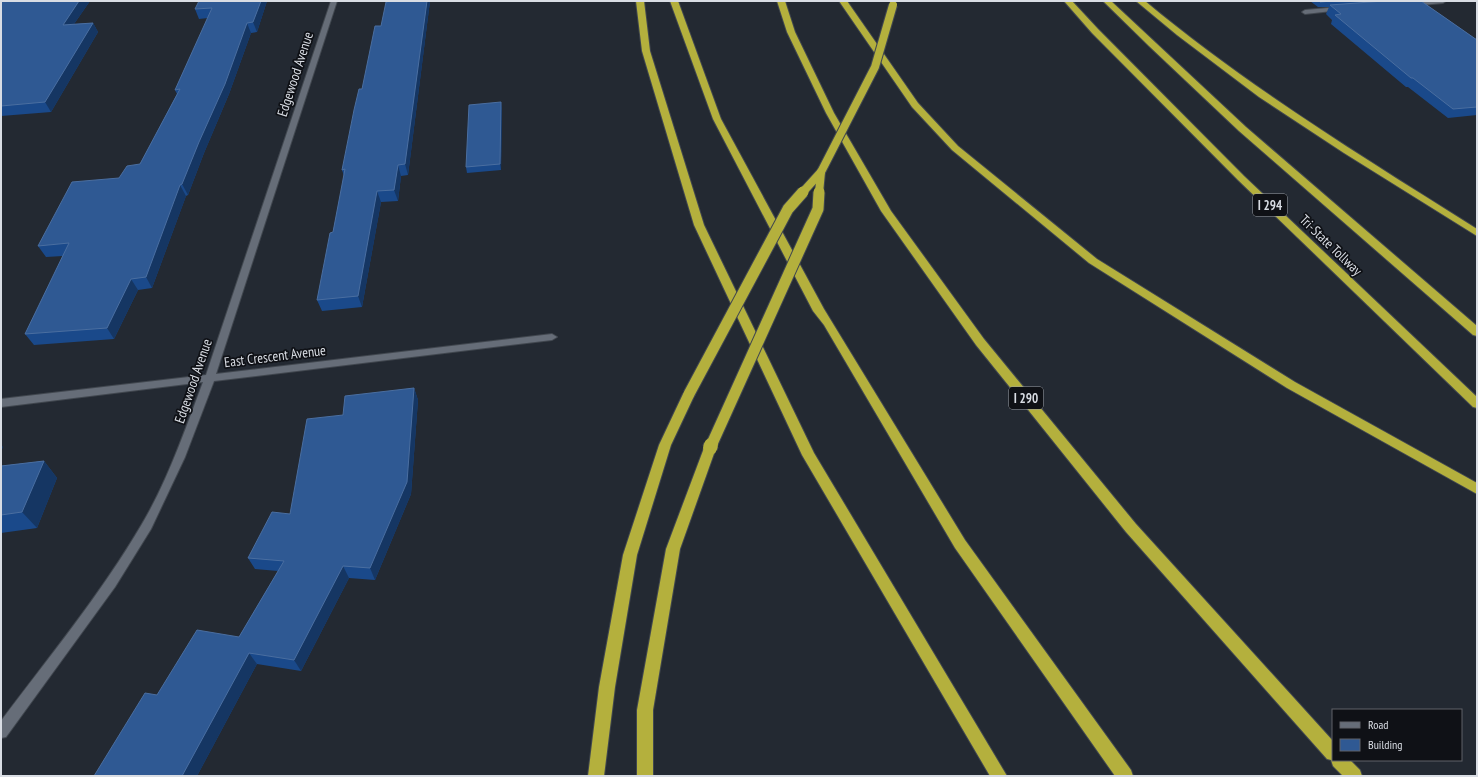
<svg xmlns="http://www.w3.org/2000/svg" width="1478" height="777" font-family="'PT Sans Narrow',sans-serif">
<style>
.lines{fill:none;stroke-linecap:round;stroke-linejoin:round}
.minor-casing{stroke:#41474f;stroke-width:2}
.highway-casing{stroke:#41474f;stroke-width:2}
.minor{fill:#666d78;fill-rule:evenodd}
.highway{fill:#b4b03d;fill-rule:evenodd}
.highway-bridge-far2-casing{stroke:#41474f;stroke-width:10;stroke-linecap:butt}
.highway-bridge-far1-casing{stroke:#41474f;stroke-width:13;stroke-linecap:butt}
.highway-bridge-casing{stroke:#41474f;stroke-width:16;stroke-linecap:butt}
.highway-bridge-far2{stroke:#b4b03d;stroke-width:8}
.highway-bridge-far1{stroke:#b4b03d;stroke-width:11}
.highway-bridge{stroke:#b4b03d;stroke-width:14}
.wall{fill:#1a498a}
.shaded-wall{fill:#153663}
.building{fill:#2f5993;stroke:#4a6ea0}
.labels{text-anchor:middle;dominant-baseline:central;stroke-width:3.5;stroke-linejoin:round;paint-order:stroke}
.shield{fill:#0f1116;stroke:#9ca0a6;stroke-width:1}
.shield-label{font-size:13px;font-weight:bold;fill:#d9dde4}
.street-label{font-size:14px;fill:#d9dde4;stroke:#0f1116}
</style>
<rect width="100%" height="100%" fill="#232932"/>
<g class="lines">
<!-- minor casing -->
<g class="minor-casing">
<g id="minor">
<path d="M331,1H337L216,374L552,334L557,337L552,340L214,381L185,457L151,529L115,587L6,737L1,738V721C49,657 101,594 142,524C168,480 185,430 203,382L1,407V399L206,375Z"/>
<polygon points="1423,1 1446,1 1443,3 1411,6 1408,4"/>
<polygon points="1339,7 1342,9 1341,10 1305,14 1302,12 1305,10"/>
</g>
</g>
<!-- highway casing -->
<g class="highway-casing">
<g id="highway">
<polygon points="636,1 644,1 650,51 704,225 814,453 1007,776 990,776 802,455 694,225 642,51"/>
<polygon points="670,1 678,1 721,119 824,309 965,540 1131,770 1133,776 1115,776 955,548 824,325 813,311 713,119"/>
<polygon points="777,1 785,1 795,32 834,113 891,211 984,339 1136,524 1333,741 1333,760 1350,760 1360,770 1362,776 1343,776 1333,766 1331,760 1327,759 1126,532 976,345 881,211 826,113 787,32"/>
<polygon points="839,1 847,1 918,103 958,146 1097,259 1295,382 1477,483 1477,494 1287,388 1089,263 952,150 912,107"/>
<polygon points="1064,1 1072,1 1098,29 1244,176 1477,397 1477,408 1473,407 1238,180 1092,33"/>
<polygon points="1103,1 1111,1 1246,127 1477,326 1477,336 1473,335 1239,131 1149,46"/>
<path d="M1136,1H1145C1248,87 1363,157 1477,229V236L1344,153L1259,97L1177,35Z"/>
<polygon points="689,390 693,391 695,394 671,445 637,555 615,687 604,776 588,776 599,687 623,555 659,445 683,394 685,391"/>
<polygon points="710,443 714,445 716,448 680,549 653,710 653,776 637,776 637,710 666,549 704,448 706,445"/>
</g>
</g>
<!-- minor -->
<use href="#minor" class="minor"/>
<!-- highway -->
<use href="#highway" class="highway"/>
<!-- highway-bridge-far2 casing -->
<g class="highway-bridge-far2-casing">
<g id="highway-bridge-far2">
<polyline points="802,193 821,172 875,67 893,5"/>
<polyline points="819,193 821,172"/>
</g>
</g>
<!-- highway-bridge-far1 casing -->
<g class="highway-bridge-far1-casing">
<g id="highway-bridge-far1">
<polyline points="689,394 788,209 803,192"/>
<polyline points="711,446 818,209 819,192"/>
</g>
</g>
<!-- highway-bridge casing -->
<g class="highway-bridge-casing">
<polyline id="highway-bridge" points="710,448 711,445"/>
</g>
<!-- highway-bridge-far2 -->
<use href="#highway-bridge-far2" class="highway-bridge-far2"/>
<!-- highway-bridge-far1 -->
<use href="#highway-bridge-far1" class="highway-bridge-far1"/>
<!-- highway-bridge -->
<use href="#highway-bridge" class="highway-bridge"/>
</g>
<!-- wall -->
<g class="wall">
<polygon points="1,1 90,1 74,24 93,23 98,32 51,112 1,116"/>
<polygon points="267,1 257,32 251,33 229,94 204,153 188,195 186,196 152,288 138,290 114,339 34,345 25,334 63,256 46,257 38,246 119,178 140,164 177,94 175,90 208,18 199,19 195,9"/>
<polygon points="390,1 430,1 408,175 401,176 398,201 381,202 362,307 322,311 317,300 333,232 344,176 342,170 362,89 381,26"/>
<polygon points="1310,1 1421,1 1477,40 1477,115 1448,118 1408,87 1406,87 1331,24 1332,20 1326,14 1329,7 1318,7"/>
<polygon points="502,108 501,170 467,173 466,167"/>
<polygon points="414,388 418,400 411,494 375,580 349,578 301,671 257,664 197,776 94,776 157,695 239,637 278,571 255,569 248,558 290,514 343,415"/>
<polygon points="44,461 57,478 37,528 1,533 1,466"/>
</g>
<!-- shaded-wall -->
<g class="shaded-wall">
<polygon points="79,1 90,1 67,34 63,25"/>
<polygon points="261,1 267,1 257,32 253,22"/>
<polygon points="427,1 430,1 408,175 405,164"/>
<polygon points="93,23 98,32 51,112 45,102"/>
<polygon points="247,23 251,33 229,94 204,153 188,195 182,184 199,142"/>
<polygon points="501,102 502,108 501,170 500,164"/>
<polygon points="398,165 401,176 398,201 394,190"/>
<polygon points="180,185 186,196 152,288 146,277"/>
<polygon points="377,191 381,202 362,307 358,296"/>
<polygon points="131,279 138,290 114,339 107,328"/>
<polygon points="414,388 418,400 411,494 375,580 370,568"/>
<polygon points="1,444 3,447 1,452"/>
<polygon points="44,461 57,478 37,528 22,512"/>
<polygon points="343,566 349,578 301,671 294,660"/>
<polygon points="249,653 257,664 197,776 182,776"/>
</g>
<!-- building -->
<g class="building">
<polygon points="1,1 79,1 63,25 93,23 45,102 1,106"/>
<polygon points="199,1 261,1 253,22 247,23 225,84 199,142 182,184 180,185 146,277 131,279 107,328 25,334 69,243 38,246 72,182 119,178 127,166 140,164 180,89 175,90 212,8 195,9"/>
<polygon points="390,1 427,1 405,164 398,165 394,190 377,191 358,296 317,300 330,233 333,232 345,169 342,170 354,110 359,89 362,89 375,26 381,26 386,2"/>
<polygon points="1319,1 1333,1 1320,2"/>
<polygon points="1384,1 1421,1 1477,40 1477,107 1453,109 1413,78 1411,78 1335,15 1341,14 1330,5"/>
<polygon points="501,102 500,164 466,167 469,105"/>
<polygon points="414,388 407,482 370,568 343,566 294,660 249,653 182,776 94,776 145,693 157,695 197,630 239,637 284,561 248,558 272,512 290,514 307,419 343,415 345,396"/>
<polygon points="44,461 22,512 1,515 1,466"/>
</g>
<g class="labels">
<!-- shield labels -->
<g class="shield">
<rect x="1253" y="194" width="34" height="22" rx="3"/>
<rect x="1009" y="387" width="34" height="22" rx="3"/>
</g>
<g class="shield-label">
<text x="1270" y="205">I 294</text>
<text x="1026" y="398">I 290</text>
</g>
<!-- street labels -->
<g class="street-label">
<text transform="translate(295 74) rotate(-72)">Edgewood Avenue</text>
<text transform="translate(1331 245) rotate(44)">Tri-State Tollway</text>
<text transform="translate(275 356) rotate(-7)">East Crescent Avenue</text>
<text transform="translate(193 381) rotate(-71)">Edgewood Avenue</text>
</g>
</g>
<!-- border -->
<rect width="1478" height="777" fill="none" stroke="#d9dde4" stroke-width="4"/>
<!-- legend -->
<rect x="1332" y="709" width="130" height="52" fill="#0f1116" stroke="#606368"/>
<rect x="1340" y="722" width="20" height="6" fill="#666d78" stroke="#606368"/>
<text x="1368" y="729" font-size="12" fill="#d9dde4">Road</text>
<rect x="1340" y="739" width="20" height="12" fill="#2f5993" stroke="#606368"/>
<text x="1368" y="749" font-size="12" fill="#d9dde4">Building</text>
</svg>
